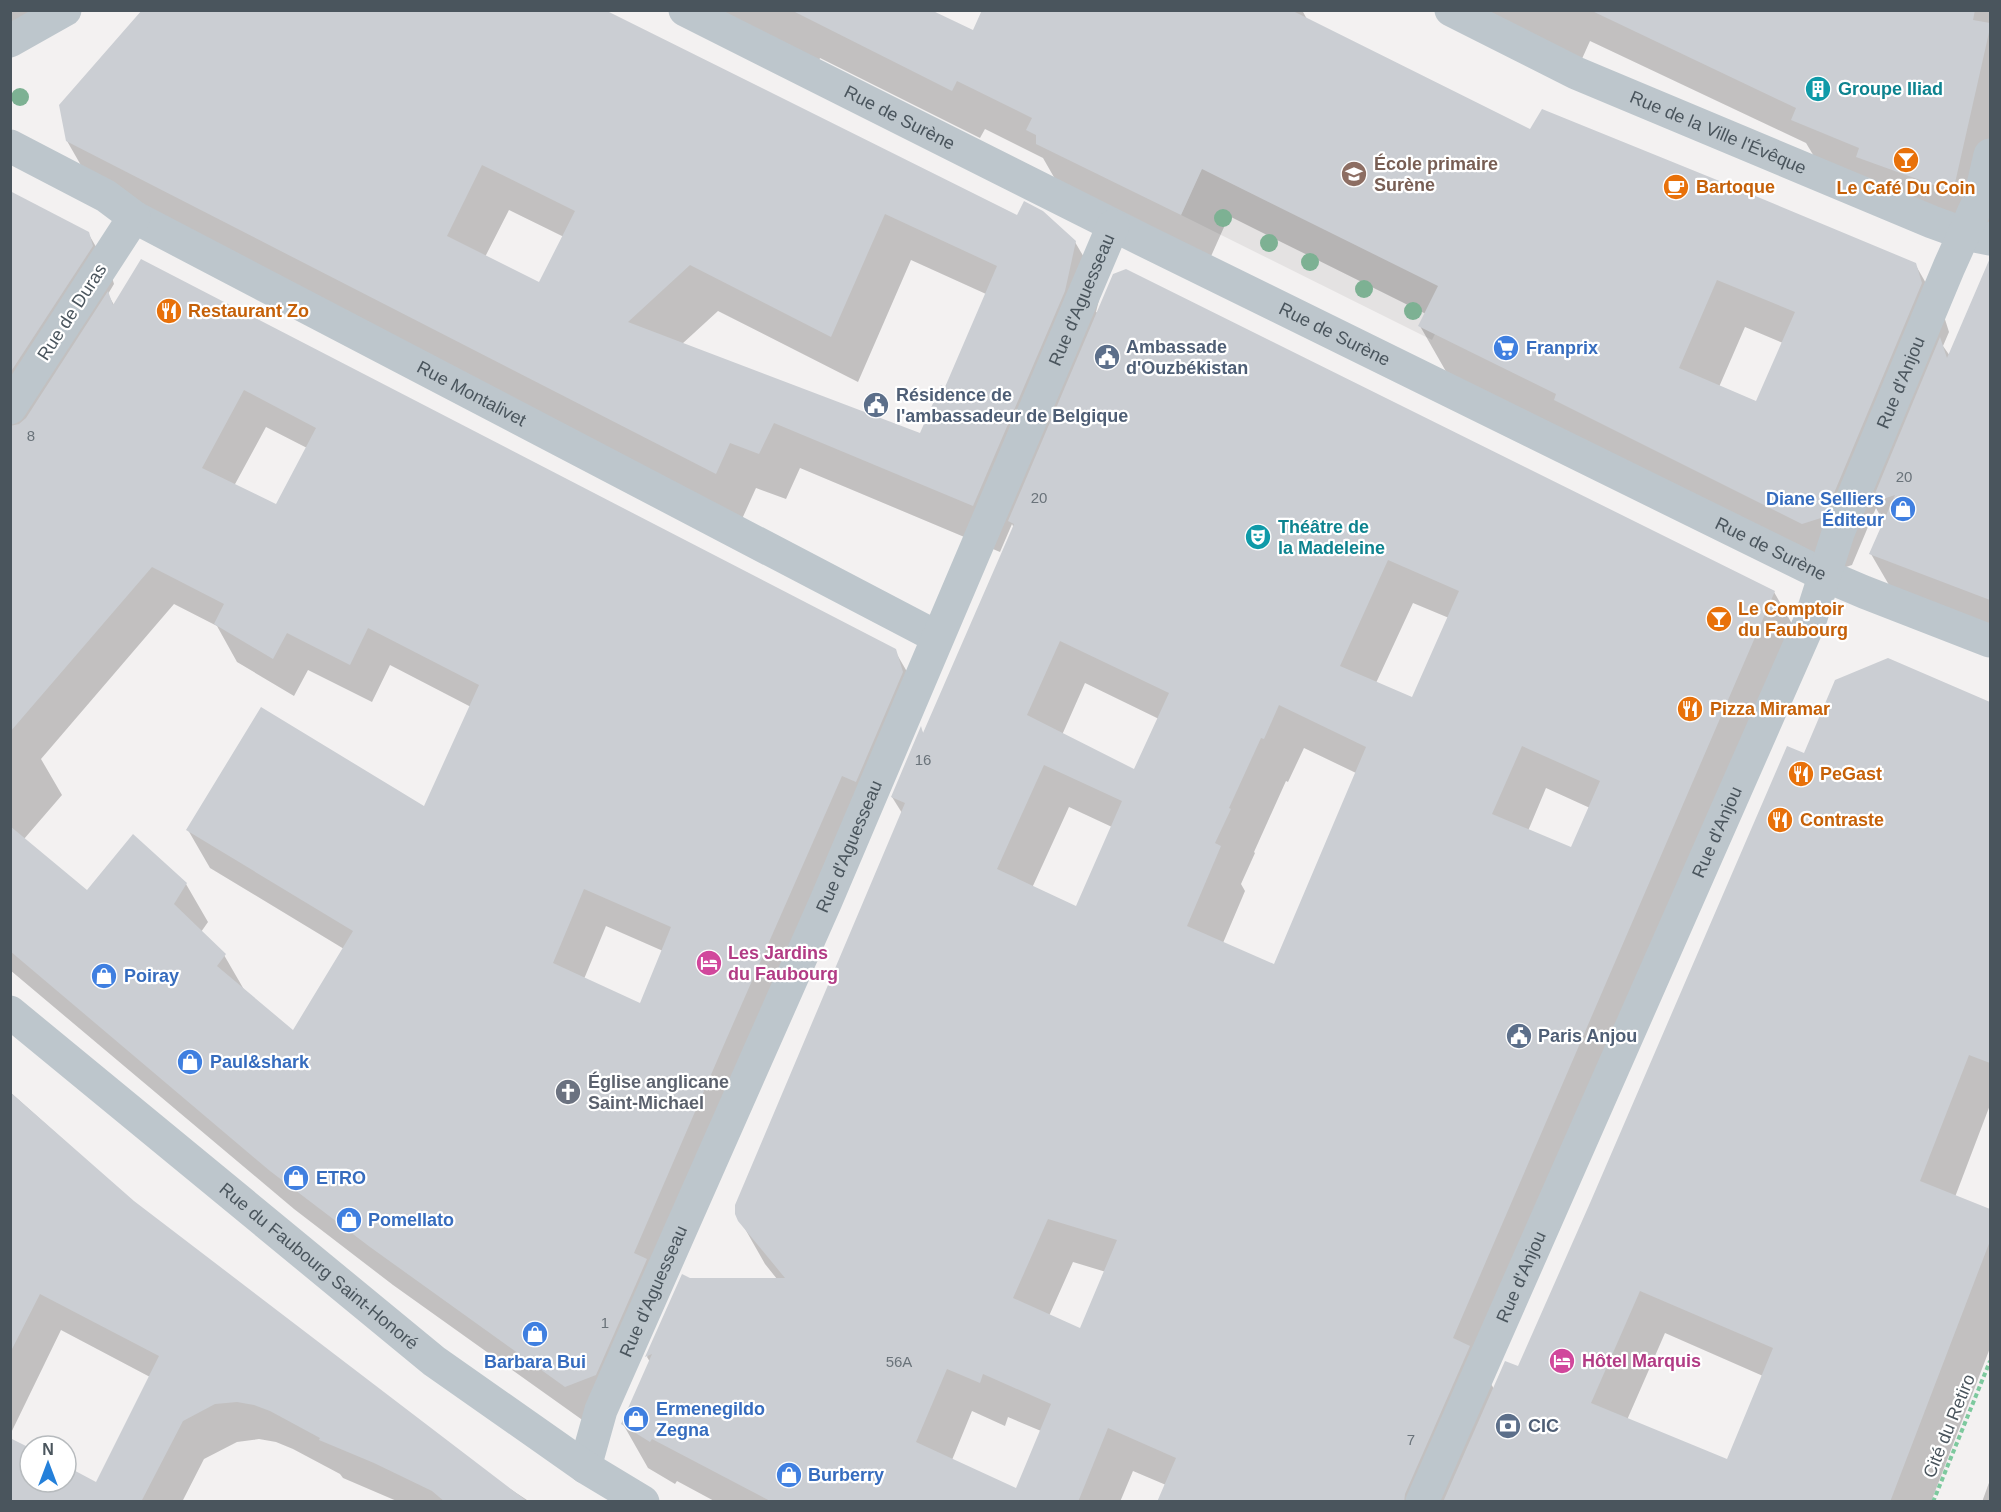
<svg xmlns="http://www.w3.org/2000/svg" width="2001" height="1512" font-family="Helvetica,sans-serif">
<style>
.education{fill:#e4e2e2}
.shadow{fill:#0003;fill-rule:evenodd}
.building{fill:#cbced3;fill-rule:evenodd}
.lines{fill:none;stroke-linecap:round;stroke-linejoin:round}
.path{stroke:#7dc99e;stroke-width:4;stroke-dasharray:4.5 3;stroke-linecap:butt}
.minor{stroke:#bdc6cc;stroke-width:33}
.tertiary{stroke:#bdc6cc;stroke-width:33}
.tree{fill:#7db193}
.labels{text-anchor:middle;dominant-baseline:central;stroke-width:4.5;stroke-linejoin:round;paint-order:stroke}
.number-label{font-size:15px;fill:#6a737a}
.culture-label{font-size:18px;font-weight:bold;fill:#0d838f;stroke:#fff;text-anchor:start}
.street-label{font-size:18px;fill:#4a555d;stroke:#fff}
.education-label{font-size:18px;font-weight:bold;fill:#785e54;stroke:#fff;text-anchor:start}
.food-label{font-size:18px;font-weight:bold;fill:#c56008;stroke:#fff;text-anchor:start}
.service-label{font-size:18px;font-weight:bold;fill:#4e5e75;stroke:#fff;text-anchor:start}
.shop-label{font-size:18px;font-weight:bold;fill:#366cbe;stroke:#fff;text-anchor:start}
.hotel-label{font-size:18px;font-weight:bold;fill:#b23c85;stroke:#fff;text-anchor:start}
.worship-label{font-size:18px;font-weight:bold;fill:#5b616d;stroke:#fff;text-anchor:start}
</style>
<rect width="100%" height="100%" fill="#f3f1f1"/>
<!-- education -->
<polygon class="education" points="1205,161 1457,290 1432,340 1181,215"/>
<!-- shadow -->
<g class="shadow">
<polygon points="10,10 75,10 10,48"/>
<path d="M143,10L1018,217L1075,242L1102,288L1096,312L1774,592L1799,636L1483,1370L1494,1389L1518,1368L1805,755L1888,660L1990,703V1105L1955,1197L1990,1211V1348L1931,1502H1159L1166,1485L1133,1471L1120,1502H716L677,1481L675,1484L648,1468L623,1424L650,1362L647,1357L682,1276L690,1279H777L765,1264L740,1220L902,813L892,797L921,729L924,735L1014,528L1012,524L1000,552L800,468L786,499L756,488L742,519L94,188L67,141ZM509,210L564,237L540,284L485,257ZM911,260L986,294L946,389L921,435L682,344L718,311L858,382ZM1413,603L1449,618L1413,699L1376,683ZM1085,683L1159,719L1134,772L1062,735ZM1304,748L1356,773L1274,966L1223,943L1245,891L1241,884L1255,853L1254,852L1286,781L1288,782ZM1546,788L1590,808L1572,849L1528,831ZM1069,807L1112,827L1077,908L1032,888ZM1073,1262L1106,1272L1081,1330L1049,1316ZM1665,1333L1763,1376L1727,1461L1627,1420ZM972,1411L1005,1426L1008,1417L1041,1431L1017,1490L952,1460Z"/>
<path d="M699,10H927L974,32L984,10H1302L1308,21L1531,131L1915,264L1943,313L1949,332L1943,346L1950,356L1984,276L1990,272V633L1896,597L1871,554L1884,523L1876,508L1852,565L1831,572L1448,375L1420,326L1426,314L1229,216L1208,263L1055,179L1043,158L985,129L980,138L820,58L816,68ZM1745,327L1783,343L1757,403L1719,387Z"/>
<polygon points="1477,10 1990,10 1990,218 1988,228 1818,163 1806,143 1590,41 1581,61"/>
<path d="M10,193L88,233L110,271L114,284L108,294L114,305L895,651L917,689L588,1424L393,1285L294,1209L10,970ZM266,427L307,448L276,506L234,486ZM174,604L217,626L237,662L294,696L308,670L372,702L390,665L471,707L425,808L188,830L210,868L344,949L294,1032L246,993L224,955L201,932L208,922L186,884L87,892L24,839L62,795L41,759ZM606,926L663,951L641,1005L584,979Z"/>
<polygon points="10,1092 133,1202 504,1485 530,1502 399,1502 343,1478 340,1474 293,1449 276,1442 259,1439 237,1442 204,1459 182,1502 10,1502 30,1450 30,1482 66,1482 66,1468 97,1484 150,1377 61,1330 10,1435"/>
<polygon points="1990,1480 1990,1502 1982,1502"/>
</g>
<!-- building -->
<g class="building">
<path d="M142,10H605L1017,215L1024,201L1043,211L1076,241L1065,291L973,506L774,423L759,454L730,443L716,474L66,141L59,105ZM482,165L575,211L539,282L447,236ZM885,214L997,266L945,387L941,385L920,433L628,322L690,265L831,337Z"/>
<path d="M791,10H931L973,30L982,10H1291L1530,129L1542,109L1717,180L1916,263L1922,283L1824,517L1802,524L1554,400L1556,394L1418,326L1438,286L1202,169L1181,215L1036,144V135L1026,130L1032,118L957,81L952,91ZM1717,280L1795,312L1756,401L1679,368Z"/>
<polygon points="1590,10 1975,10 1973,20 1990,23 1990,28 1953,192 1856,157 1859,148 1791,120 1796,108"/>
<polygon points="10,191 89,232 93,246 10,373"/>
<polygon points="1990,258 1990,600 1869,554 1895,495 1871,503 1940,337 1947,358"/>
<path d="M141,259L896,649L903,672L856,782L842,776L726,1040L634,1253L647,1259L596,1375L565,1387L370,1247L270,1171L10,951V826L87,890L133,834L187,883L174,904L226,954L217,966L293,1030L353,931L186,830L261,707L424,806L479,685L368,628L350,665L287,633L273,659L214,624L224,604L152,567L10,732V426L19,424L26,418L108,291L113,305ZM244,390L316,428L276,504L202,468ZM584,889L671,927L640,1003L553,963Z"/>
<path d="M1126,269L1775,591L1453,1338L1470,1346L1405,1494L1404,1502H1157L1176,1458L1108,1428L1078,1502H772L652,1439L650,1442L621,1424L652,1354L645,1357L682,1274L690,1278H785L738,1221L735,1214V1205L905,803L891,797L921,726L923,733L1014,524L1008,521L1113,274ZM1388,560L1459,591L1412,697L1340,666ZM1060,641L1169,693L1134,769L1027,715ZM1279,705L1366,747L1274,964L1187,926L1221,846L1215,843L1231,809L1229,808L1261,738L1264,739ZM1522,746L1600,781L1571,847L1492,814ZM1044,765L1122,801L1076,906L997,869ZM1048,1219L1117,1240L1080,1328L1013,1298ZM947,1369L980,1383L983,1374L1051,1404L1016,1488L916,1442Z"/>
<path d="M1888,658L1990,702V1063L1969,1055L1920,1181L1990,1209V1241L1890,1502H1443L1505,1361L1518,1366L1590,1203L1787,746L1804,753L1835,680ZM1640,1291L1773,1348L1727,1459L1591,1403Z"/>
<polygon points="10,1092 134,1201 528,1502 445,1502 432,1491 374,1463 319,1440 320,1438 270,1411 254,1405 237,1402 215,1404 183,1421 141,1502 10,1502 10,1438 30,1448 30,1482 66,1482 66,1466 96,1482 159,1356 40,1294 10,1353"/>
</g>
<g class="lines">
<!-- path -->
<polyline class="path" points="1933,1502 1990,1361"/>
<!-- minor -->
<g class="minor">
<path id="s1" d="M685,10L1143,240L1824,575L1864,592L1990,641"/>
<path id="s2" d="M1451,10L1576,73L1932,222L1965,234L1990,239"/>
<polyline points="10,41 65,10"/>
<path id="s3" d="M134,217L937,637"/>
<path id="s4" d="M585,1467L601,1410L826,901L1113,226"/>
<path id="s5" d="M1422,1502L1810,621L1838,533L1949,267L1980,198L1990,155"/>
</g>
<!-- tertiary -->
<g class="tertiary">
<polyline points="10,146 106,196 134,217 10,408"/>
<path id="s6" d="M10,1012L434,1361L585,1467L643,1502"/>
</g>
</g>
<!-- trees -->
<g class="tree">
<circle cx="20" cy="97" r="9"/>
<circle cx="1223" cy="218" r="9"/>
<circle cx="1269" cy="243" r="9"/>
<circle cx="1310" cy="262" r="9"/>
<circle cx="1364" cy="289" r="9"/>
<circle cx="1413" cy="311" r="9"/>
</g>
<!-- icons -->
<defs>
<g id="building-disc" transform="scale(1.35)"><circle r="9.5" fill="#0f9aa8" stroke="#fff"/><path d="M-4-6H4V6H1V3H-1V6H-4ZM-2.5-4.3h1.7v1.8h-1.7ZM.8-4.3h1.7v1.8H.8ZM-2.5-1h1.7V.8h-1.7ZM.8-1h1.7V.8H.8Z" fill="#fff"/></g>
<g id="bar-disc" transform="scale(1.35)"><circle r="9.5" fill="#e8710a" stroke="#fff"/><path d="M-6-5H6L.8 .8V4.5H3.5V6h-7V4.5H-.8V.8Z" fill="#fff"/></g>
<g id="school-disc" transform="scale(1.35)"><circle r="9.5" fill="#8d6e63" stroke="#fff"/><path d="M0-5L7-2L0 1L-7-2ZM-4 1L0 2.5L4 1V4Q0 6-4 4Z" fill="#fff"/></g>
<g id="cafe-disc" transform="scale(1.35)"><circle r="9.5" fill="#e8710a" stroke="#fff"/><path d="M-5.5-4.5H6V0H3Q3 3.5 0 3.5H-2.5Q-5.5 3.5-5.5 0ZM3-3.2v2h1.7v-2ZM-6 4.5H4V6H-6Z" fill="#fff"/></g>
<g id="restaurant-disc" transform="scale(1.35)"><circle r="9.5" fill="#e8710a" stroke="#fff"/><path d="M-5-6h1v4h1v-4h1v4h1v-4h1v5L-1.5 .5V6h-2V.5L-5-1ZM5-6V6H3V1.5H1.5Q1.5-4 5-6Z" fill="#fff"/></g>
<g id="supermarket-disc" transform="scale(1.35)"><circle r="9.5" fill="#3f7fe0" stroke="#fff"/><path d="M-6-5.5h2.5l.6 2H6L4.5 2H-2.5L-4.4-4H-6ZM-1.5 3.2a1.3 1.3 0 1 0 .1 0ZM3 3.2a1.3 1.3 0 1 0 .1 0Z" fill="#fff"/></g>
<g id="civic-disc" transform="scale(1.35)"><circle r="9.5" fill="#5c6f8a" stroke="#fff"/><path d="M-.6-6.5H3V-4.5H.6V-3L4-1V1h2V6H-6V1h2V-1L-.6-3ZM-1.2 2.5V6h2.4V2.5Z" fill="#fff"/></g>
<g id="shop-disc" transform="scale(1.35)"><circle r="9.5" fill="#3f7fe0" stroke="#fff"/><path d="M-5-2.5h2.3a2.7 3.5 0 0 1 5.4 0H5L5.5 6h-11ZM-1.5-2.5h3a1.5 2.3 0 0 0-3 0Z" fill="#fff"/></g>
<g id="theatre-disc" transform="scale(1.35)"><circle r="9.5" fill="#0f9aa8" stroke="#fff"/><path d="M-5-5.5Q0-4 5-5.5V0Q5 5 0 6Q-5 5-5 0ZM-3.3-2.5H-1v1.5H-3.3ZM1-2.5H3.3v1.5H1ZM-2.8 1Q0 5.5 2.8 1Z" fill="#fff"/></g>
<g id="hotel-disc" transform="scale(1.35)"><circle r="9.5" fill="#d1479c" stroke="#fff"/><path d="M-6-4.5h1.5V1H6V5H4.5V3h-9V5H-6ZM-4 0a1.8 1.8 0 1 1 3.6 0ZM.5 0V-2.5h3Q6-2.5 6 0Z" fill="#fff"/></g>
<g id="church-disc" transform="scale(1.35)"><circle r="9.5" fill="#6b7280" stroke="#fff"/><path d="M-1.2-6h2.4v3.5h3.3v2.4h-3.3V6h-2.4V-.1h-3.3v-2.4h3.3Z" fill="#fff"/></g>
<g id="bank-disc" transform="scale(1.35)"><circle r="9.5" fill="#5c6f8a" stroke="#fff"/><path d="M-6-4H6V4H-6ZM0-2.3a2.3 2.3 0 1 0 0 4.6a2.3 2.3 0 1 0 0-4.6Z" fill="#fff"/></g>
</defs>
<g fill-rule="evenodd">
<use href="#building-disc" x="1818" y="89"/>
<use href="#bar-disc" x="1906" y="160"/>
<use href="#school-disc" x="1354" y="174"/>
<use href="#cafe-disc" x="1676" y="187"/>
<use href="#restaurant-disc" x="169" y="311"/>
<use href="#supermarket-disc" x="1506" y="348"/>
<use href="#civic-disc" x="1107" y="357"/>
<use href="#civic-disc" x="876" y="405"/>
<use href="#shop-disc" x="1903" y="509"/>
<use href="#theatre-disc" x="1258" y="537"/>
<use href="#bar-disc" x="1719" y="619"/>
<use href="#restaurant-disc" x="1690" y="709"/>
<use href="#restaurant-disc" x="1801" y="774"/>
<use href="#restaurant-disc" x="1780" y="820"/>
<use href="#hotel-disc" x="709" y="963"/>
<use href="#shop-disc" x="104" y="976"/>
<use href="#civic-disc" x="1519" y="1036"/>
<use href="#shop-disc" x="190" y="1062"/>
<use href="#church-disc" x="568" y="1092"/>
<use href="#shop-disc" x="296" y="1178"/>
<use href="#shop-disc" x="349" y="1220"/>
<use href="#shop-disc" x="535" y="1334"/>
<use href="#hotel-disc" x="1562" y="1361"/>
<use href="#shop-disc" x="636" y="1419"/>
<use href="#bank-disc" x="1508" y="1426"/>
<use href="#shop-disc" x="789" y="1475"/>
</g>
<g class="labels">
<!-- number labels -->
<g class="number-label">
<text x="31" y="435">8</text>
<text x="1904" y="476">20</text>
<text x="1039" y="497">20</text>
<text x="923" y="759">16</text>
<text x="605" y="1322">1</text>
<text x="899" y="1361">56A</text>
<text x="1411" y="1439">7</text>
</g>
<!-- culture labels -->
<g class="culture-label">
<text x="1838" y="89">Groupe Iliad</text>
<text x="1278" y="527">Théâtre de<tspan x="1278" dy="21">la Madeleine</tspan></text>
</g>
<!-- street labels -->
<g class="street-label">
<text stroke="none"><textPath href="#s1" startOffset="240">Rue de Surène</textPath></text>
<text stroke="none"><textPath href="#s2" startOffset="294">Rue de la Ville l'Évêque</textPath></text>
<text stroke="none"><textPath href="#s4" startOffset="1269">Rue d'Aguesseau</textPath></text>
<text transform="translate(72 312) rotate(-57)">Rue de Duras</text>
<text stroke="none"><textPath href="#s1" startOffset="726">Rue de Surène</textPath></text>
<text stroke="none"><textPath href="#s5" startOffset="1218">Rue d'Anjou</textPath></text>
<text stroke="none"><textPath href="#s3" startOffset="381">Rue Montalivet</textPath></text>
<text stroke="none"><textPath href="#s1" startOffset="1212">Rue de Surène</textPath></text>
<text stroke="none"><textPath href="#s5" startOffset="732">Rue d'Anjou</textPath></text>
<text stroke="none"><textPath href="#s4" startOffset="675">Rue d'Aguesseau</textPath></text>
<text stroke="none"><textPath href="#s6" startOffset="400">Rue du Faubourg Saint-Honoré</textPath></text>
<text stroke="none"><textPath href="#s5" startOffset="246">Rue d'Anjou</textPath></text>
<text stroke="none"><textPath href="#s4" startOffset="189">Rue d'Aguesseau</textPath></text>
<text transform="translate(1949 1426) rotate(-68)">Cité du Retiro</text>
</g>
<!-- education labels -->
<g class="education-label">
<text x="1374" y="164">École primaire<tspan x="1374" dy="21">Surène</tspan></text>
</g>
<!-- food labels -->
<g class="food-label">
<text x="1696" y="187">Bartoque</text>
<text x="1906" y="188" text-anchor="middle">Le Café Du Coin</text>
<text x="188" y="311">Restaurant Zo</text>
<text x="1738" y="609">Le Comptoir<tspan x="1738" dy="21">du Faubourg</tspan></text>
<text x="1710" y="709">Pizza Miramar</text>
<text x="1820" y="774">PeGast</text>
<text x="1800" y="820">Contraste</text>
</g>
<!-- service labels -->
<g class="service-label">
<text x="1126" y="347">Ambassade<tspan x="1126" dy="21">d'Ouzbékistan</tspan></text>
<text x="896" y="395">Résidence de<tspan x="896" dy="21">l'ambassadeur de Belgique</tspan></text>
<text x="1538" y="1036">Paris Anjou</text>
<text x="1528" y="1426">CIC</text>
</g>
<!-- shop labels -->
<g class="shop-label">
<text x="1526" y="348">Franprix</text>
<text x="1884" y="499" text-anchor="end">Diane Selliers<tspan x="1884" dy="21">Éditeur</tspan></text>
<text x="124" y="976">Poiray</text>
<text x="210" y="1062">Paul&amp;shark</text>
<text x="316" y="1178">ETRO</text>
<text x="368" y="1220">Pomellato</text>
<text x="535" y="1362" text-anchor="middle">Barbara Bui</text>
<text x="656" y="1409">Ermenegildo<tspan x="656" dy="21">Zegna</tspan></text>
<text x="808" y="1475">Burberry</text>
</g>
<!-- hotel labels -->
<g class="hotel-label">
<text x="728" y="953">Les Jardins<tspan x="728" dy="21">du Faubourg</tspan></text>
<text x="1582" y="1361">Hôtel Marquis</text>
</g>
<!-- worship labels -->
<g class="worship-label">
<text x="588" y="1082">Église anglicane<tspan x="588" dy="21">Saint-Michael</tspan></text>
</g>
</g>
<!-- border -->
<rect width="2001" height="1512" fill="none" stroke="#4a555d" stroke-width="24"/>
<!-- north arrow -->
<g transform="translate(48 1464)"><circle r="28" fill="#ffffff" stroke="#b7bbbe" stroke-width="1.5"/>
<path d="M0-4.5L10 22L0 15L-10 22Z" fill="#2480da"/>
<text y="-9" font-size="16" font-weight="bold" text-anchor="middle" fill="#4a555d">N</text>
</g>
</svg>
